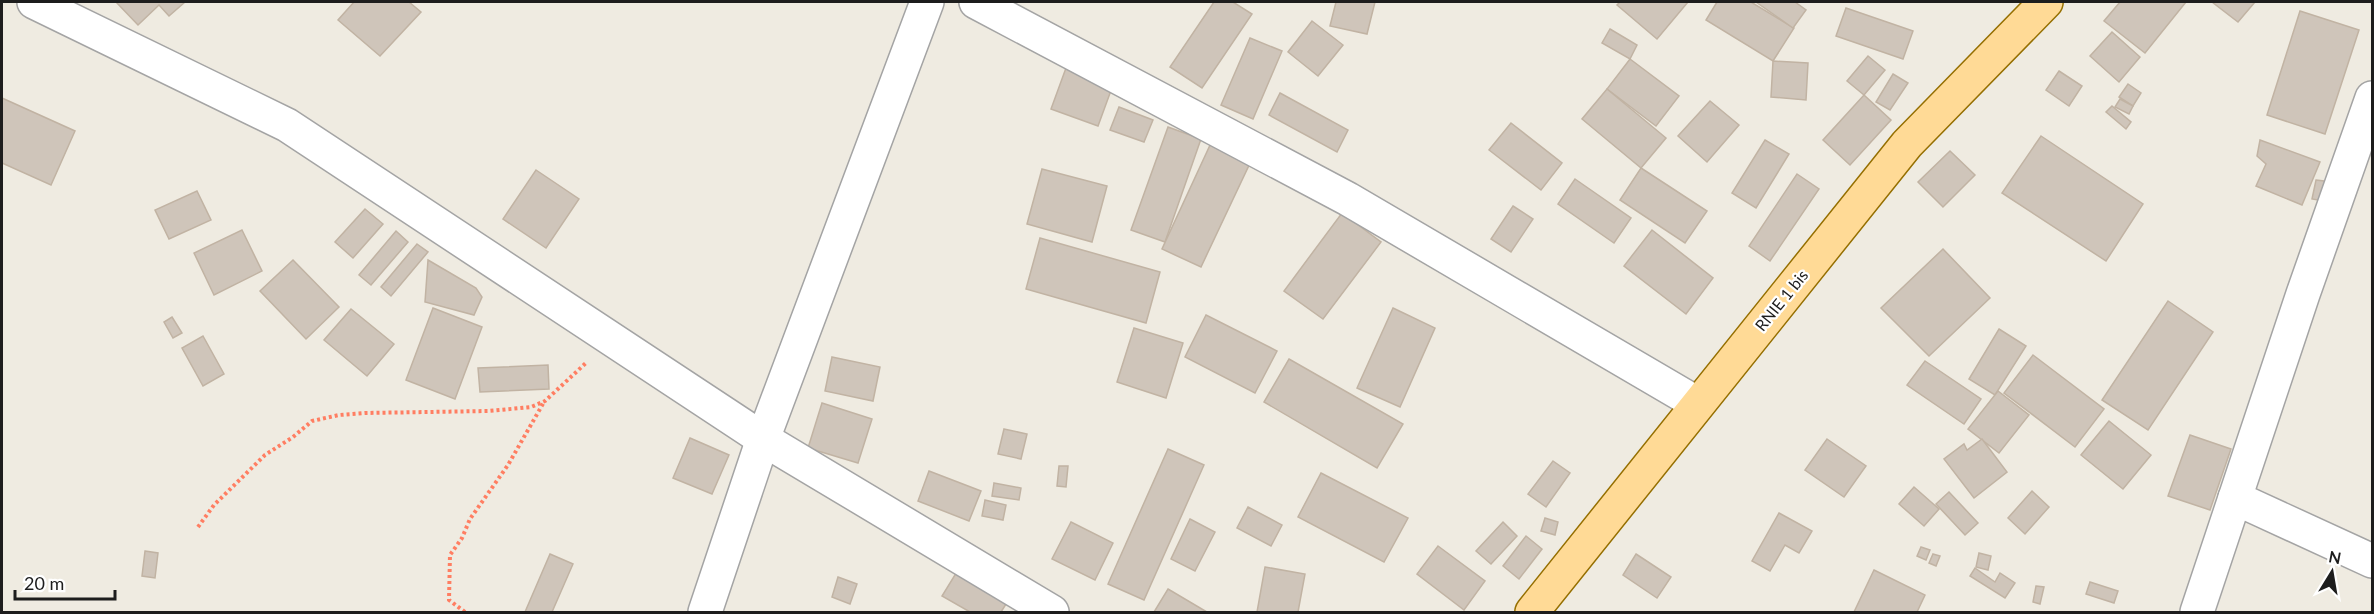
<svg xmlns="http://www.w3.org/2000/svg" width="2374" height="614" font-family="Lato,sans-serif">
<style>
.building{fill:#cfc5ba;stroke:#c1b3a3;stroke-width:1.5}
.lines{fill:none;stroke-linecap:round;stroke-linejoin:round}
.minor-casing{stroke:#a4a4a4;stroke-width:36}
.major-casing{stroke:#956f00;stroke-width:36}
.path{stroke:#ff7e62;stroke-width:4;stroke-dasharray:3 3;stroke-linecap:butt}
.minor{stroke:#fff;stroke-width:33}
.major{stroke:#ffda96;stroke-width:33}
.labels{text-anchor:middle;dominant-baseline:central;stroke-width:4.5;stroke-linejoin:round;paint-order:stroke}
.street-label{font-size:16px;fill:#1d1d1d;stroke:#fff}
</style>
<rect width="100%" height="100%" fill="#efebe1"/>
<!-- building -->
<g class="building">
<polygon points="116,2 185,2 169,16 159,5 138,25"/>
<polygon points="354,2 409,2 421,12 380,56 338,20"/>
<polygon points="1214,2 1233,2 1252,14 1202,88 1170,67"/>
<polygon points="1336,2 1375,2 1367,34 1330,26"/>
<polygon points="1620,2 1688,2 1657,39 1617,5"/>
<polygon points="1717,2 1751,2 1794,28 1773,61 1706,20"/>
<polygon points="1756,2 1795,2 1806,10 1793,28"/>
<polygon points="2120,2 2186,2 2145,53 2104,21"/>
<polygon points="2212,2 2255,2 2238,22"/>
<polygon points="1846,8 1913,31 1903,59 1836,36"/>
<polygon points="2300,11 2359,30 2325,134 2267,115"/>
<polygon points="1312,21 1343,45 1318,76 1288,52"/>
<polygon points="1610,29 1637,45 1630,59 1602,43"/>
<polygon points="2112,32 2140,57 2119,82 2090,56"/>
<polygon points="1250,38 1282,51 1253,119 1221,105"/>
<polygon points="1868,56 1885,70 1864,95 1847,81"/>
<polygon points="1630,59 1679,96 1656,126 1607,89"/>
<polygon points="1773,61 1808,63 1806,100 1771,97"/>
<polygon points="1066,68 1113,85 1098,126 1051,109"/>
<polygon points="2059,71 2082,86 2069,106 2046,90"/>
<polygon points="1893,74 1908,83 1890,110 1876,102"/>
<polygon points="2128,84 2141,93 2133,106 2119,97"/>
<polygon points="1607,89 1666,138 1641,168 1582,119"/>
<polygon points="1280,93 1348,130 1337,152 1269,115"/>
<polygon points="1864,95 1891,120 1850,165 1823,140"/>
<polygon points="2,98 75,131 51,185 2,163"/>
<polygon points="2120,99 2133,106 2129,114 2115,107"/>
<polygon points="1710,101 1739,125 1707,162 1678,136"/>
<polygon points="2112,106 2131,122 2126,129 2106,112"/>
<polygon points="1119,107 1153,120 1144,142 1110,130"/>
<polygon points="1511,123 1562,163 1541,190 1489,150"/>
<polygon points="1168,127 1201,139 1165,242 1131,230"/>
<polygon points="2041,136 2143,204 2106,261 2002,193"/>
<polygon points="1765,140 1789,154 1756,208 1732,193"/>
<polygon points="2260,140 2320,162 2302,205 2256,186 2266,164 2257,156"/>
<polygon points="1211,143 1251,161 1201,267 1162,249"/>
<polygon points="1950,151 1975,175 1943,207 1918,182"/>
<polygon points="1641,168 1707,211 1685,243 1620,200"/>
<polygon points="1042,169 1107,186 1092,242 1027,224"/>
<polygon points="536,170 579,199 546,248 503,219"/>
<polygon points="1797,174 1819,189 1770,261 1749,246"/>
<polygon points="1575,179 1631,218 1614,243 1558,204"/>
<polygon points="2316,180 2332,182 2329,202 2312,199"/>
<polygon points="197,191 211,220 169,239 155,210"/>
<polygon points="1513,206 1533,219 1511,252 1491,239"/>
<polygon points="365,209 383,224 353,258 335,242"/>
<polygon points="1342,213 1381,242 1323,319 1284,291"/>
<polygon points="242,230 262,271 214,295 194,253"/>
<polygon points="1652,230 1713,278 1686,314 1624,266"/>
<polygon points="396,231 408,242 371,285 359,275"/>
<polygon points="1040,238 1160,272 1146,323 1026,289"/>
<polygon points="417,244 428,252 391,296 381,287"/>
<polygon points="1943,249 1990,298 1929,356 1881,308"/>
<polygon points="293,260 339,307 306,339 260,291"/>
<polygon points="428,260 476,288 482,297 474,315 425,302"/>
<polygon points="2168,301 2213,332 2148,430 2102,400"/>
<polygon points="433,308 482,327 455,399 406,380"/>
<polygon points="1393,308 1435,328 1400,407 1357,388"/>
<polygon points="351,309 394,344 367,376 324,340"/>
<polygon points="1206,315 1277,351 1255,393 1185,357"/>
<polygon points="172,317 182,333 173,338 164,322"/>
<polygon points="1134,328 1183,343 1166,398 1117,382"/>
<polygon points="1999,329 2026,346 1995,395 1969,379"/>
<polygon points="203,336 224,374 203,386 182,348"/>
<polygon points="2033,355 2104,409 2075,447 2004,393"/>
<polygon points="832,357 880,367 873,401 825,391"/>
<polygon points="1289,359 1403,424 1377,468 1264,402"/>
<polygon points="1925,361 1981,399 1964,424 1907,385"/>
<polygon points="548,365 549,389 480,392 478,368"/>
<polygon points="1998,391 2029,415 1999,453 1968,429"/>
<polygon points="822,403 872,419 858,463 808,448"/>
<polygon points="2109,421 2151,455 2123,489 2081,455"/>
<polygon points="1004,429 1027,434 1021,459 998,454"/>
<polygon points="2190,435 2231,449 2210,510 2168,496"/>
<polygon points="690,438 729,455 712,494 673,478"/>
<polygon points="1827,439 1866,466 1844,497 1805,470"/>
<polygon points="1982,439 2007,472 1974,498 1944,459 1964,444 1967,450"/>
<polygon points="1168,449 1204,465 1144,600 1108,584"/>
<polygon points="1553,461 1570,473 1546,507 1528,494"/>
<polygon points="1059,466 1068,466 1066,487 1057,486"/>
<polygon points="929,471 981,491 969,521 918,501"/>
<polygon points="1321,473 1408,518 1384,562 1298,517"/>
<polygon points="994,483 1021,488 1019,500 992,496"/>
<polygon points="1914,487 1939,509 1924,526 1899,504"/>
<polygon points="2032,491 2049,507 2025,534 2008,518"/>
<polygon points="1949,492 1978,523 1965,535 1936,504"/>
<polygon points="985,500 1006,505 1003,520 982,516"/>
<polygon points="1248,507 1282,525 1271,546 1237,528"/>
<polygon points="1779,513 1812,531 1799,553 1785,545 1770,571 1752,561"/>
<polygon points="1545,518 1558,522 1555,535 1541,531"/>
<polygon points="1190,519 1215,532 1195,571 1171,559"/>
<polygon points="1071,522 1113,543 1095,580 1052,559"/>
<polygon points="1503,522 1517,536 1491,564 1476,551"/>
<polygon points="1526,536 1542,549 1519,579 1503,566"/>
<polygon points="1438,546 1485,581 1464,610 1417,574"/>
<polygon points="1921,547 1930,550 1926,560 1917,556"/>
<polygon points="145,551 158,553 155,578 142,576"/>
<polygon points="1979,553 1991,556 1988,570 1976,567"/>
<polygon points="550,554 573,564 552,612 525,612"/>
<polygon points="1636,554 1671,577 1657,598 1623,575"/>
<polygon points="1933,554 1940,556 1936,566 1929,563"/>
<polygon points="1265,567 1305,574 1298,612 1257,612"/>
<polygon points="1975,568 1995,582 2000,573 2015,583 2005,598 1970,576"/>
<polygon points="958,570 1008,601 1001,612 970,612 942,596"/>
<polygon points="1874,570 1925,595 1917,612 1854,612"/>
<polygon points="838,577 857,584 850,604 832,597"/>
<polygon points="2090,582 2118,591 2114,603 2086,594"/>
<polygon points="2036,586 2044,587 2040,604 2033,602"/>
<polygon points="1168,589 1207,612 1154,612"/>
</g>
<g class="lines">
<!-- minor casing -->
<g class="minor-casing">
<g id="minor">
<polyline points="34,2 287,125 763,439 1052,612"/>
<polyline points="976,2 1348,199 1698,404"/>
<polyline points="2235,498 2372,561"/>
<polyline points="705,612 763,439 927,2"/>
<polyline points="2197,612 2303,294 2372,98"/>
</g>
</g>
<!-- major casing -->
<g class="major-casing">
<polyline id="major" points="1532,612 1907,144 2046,2"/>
</g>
<!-- path -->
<g class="path">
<polyline points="198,527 214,505 265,455 293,437 312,421 339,415 365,413 489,411 531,407 545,401 587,362"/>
<polyline points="465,612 449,600 450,555 462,538 470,519 508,465 544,402"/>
</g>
<!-- minor -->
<use href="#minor" class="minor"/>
<!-- major -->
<use href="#major" class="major"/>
</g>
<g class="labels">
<!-- street labels -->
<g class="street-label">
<text transform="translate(1781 300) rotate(-51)">RNIE 1 bis</text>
</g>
</g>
<!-- border -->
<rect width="2374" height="614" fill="none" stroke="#1d1d1d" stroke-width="6"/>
<!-- north arrow -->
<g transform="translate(2332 572) rotate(11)" stroke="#ffffff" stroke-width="4.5" paint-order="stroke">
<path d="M0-4.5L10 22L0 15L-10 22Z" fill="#1d1d1d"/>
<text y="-9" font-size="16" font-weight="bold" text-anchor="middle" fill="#1d1d1d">N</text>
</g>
<!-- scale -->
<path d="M15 590v9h100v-9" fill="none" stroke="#1d1d1d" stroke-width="3"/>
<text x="24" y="590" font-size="18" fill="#1d1d1d" stroke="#ffffff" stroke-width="4.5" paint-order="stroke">20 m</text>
</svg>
